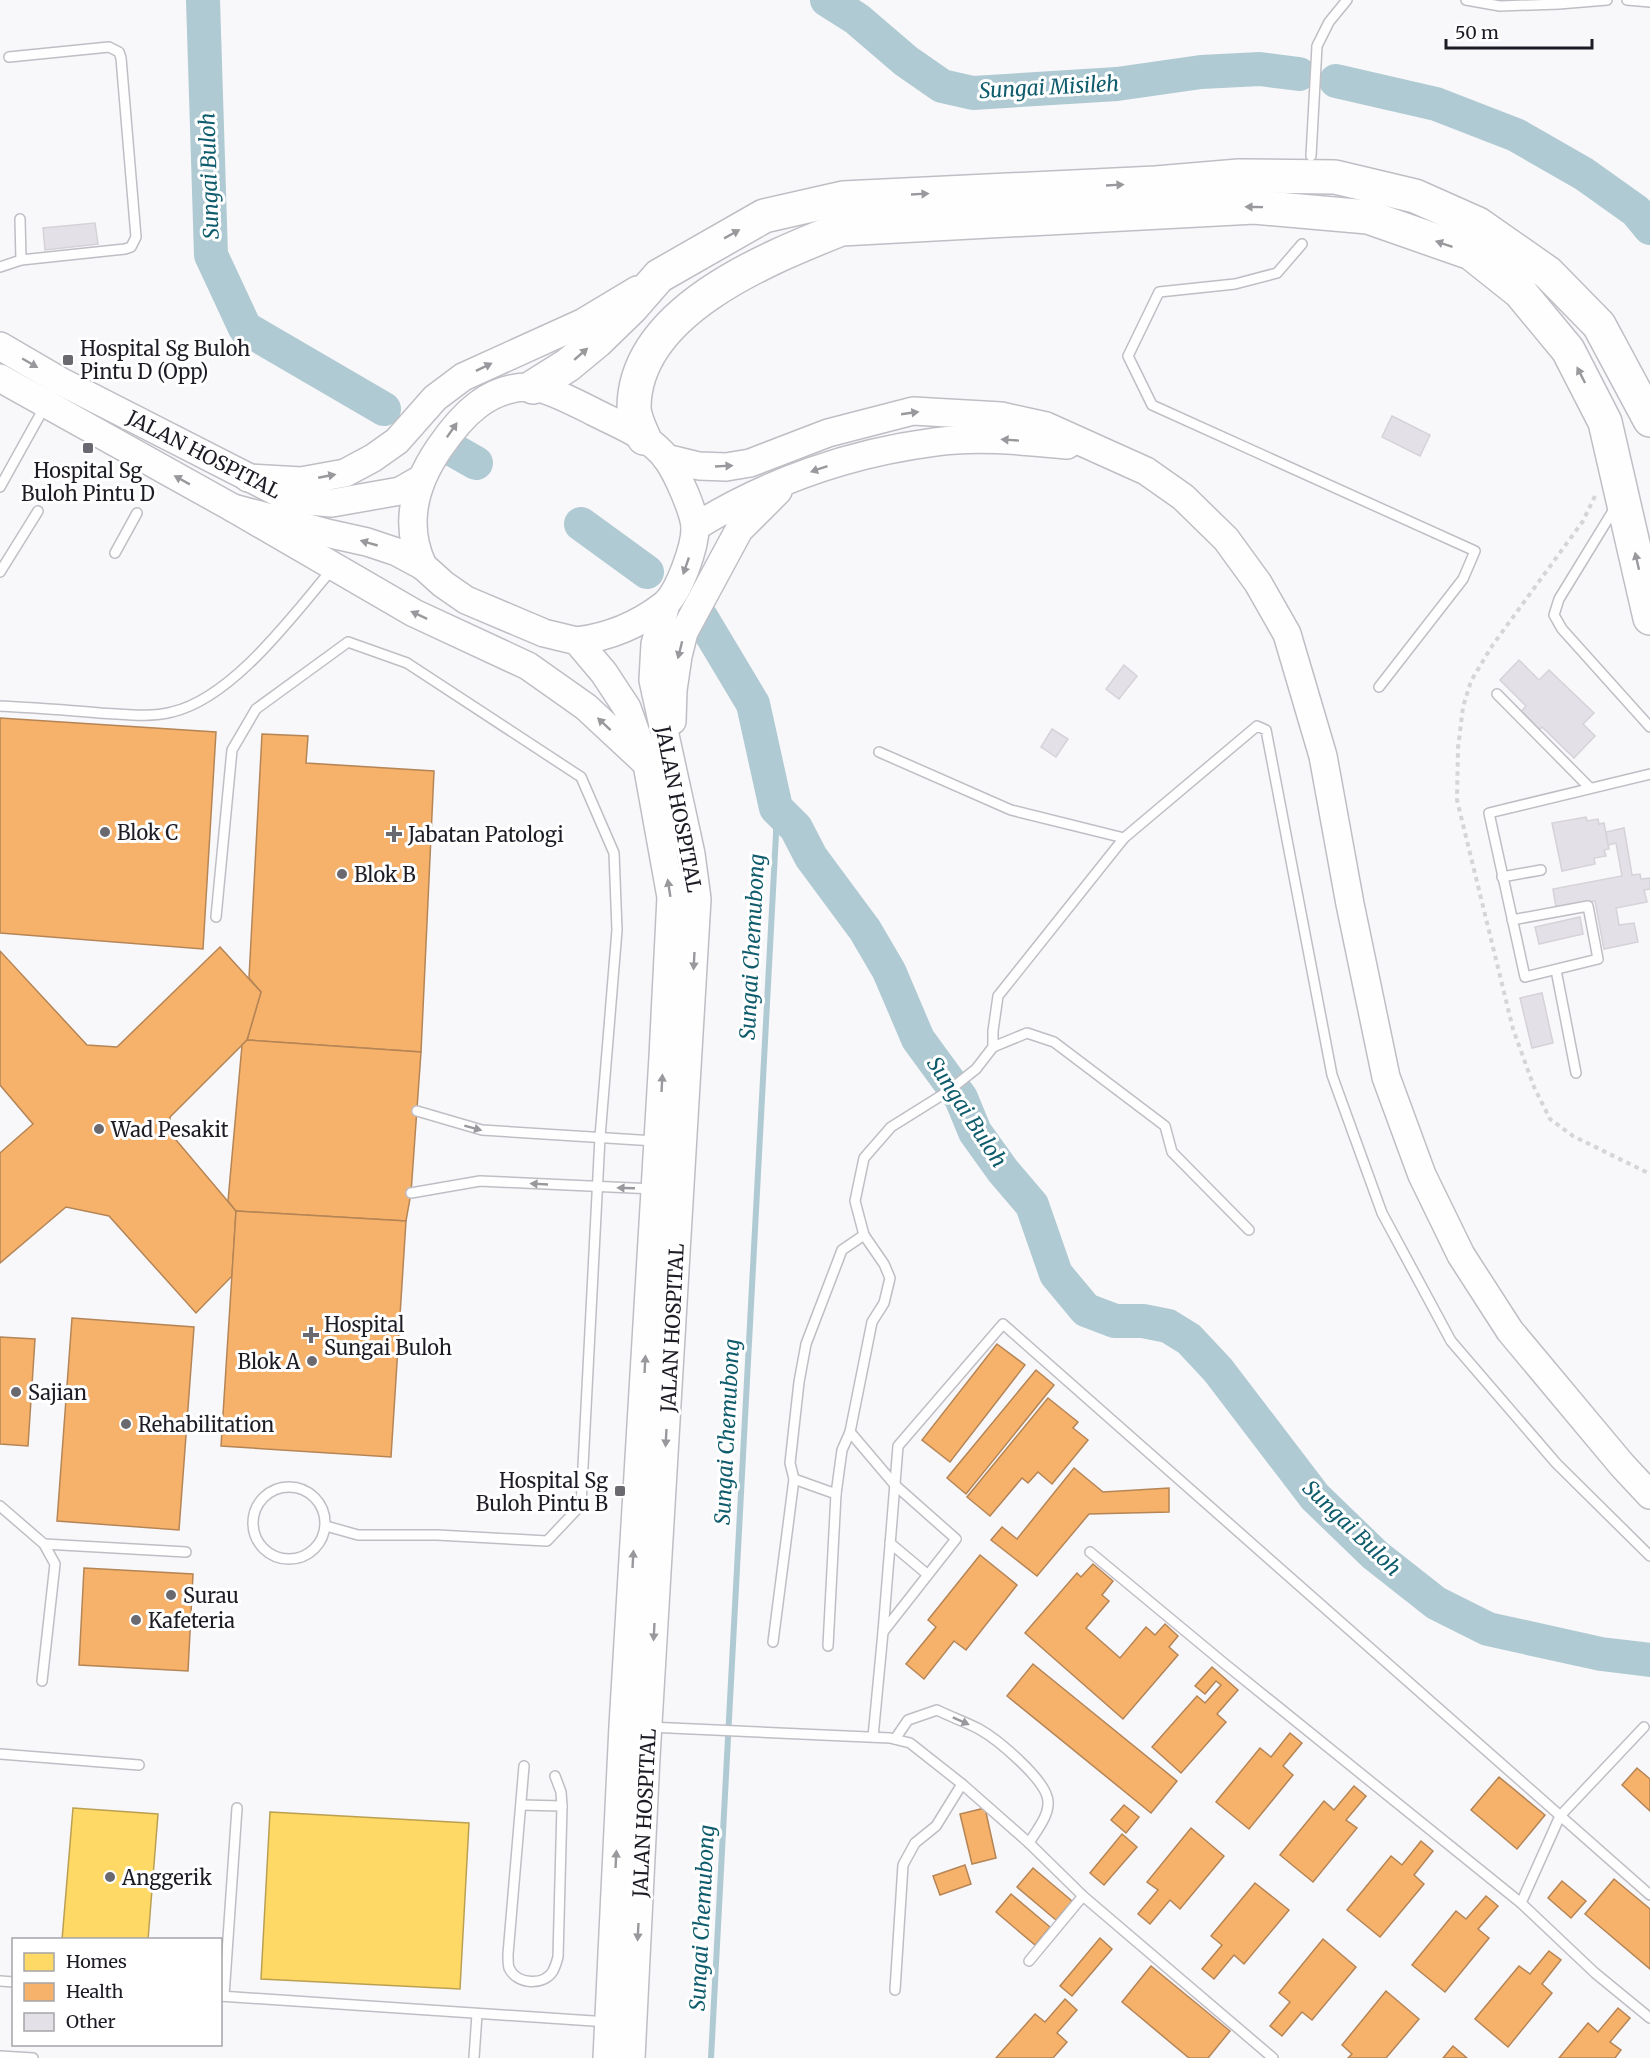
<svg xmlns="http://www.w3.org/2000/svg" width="1650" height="2058" font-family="Merriweather,serif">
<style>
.homes{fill:#ffd966;stroke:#bba052;stroke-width:1.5}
.health{fill:#f6b26b;stroke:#b58556;stroke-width:1.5}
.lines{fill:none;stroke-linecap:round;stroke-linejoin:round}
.stream{stroke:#afcad2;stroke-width:6}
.river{stroke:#afcad2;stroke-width:34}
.building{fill:#e4e0e7;stroke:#d5d2d8;stroke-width:1.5}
.lane-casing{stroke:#c0bec5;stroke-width:12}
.secondary-casing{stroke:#c0bec5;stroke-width:30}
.highway-casing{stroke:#c0bec5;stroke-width:36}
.path{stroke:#d5d5d7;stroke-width:4;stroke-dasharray:4.5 4.5;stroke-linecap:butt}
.lane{stroke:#fefefe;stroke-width:9}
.secondary{stroke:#fefefe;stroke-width:27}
.highway{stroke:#fefefe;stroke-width:33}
.oneway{fill:#99989c}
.poi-dot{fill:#6a6970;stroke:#fff;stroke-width:2}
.labels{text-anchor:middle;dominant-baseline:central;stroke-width:6;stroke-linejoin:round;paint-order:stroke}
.poi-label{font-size:20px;fill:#1d1c25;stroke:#fff;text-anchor:start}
.street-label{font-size:20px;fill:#1d1c25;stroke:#fff}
.water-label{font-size:21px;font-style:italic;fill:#0f5c6d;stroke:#fff}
</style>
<rect width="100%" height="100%" fill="#f8f7fa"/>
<!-- homes -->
<g class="homes">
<polygon points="73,1808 158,1814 148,1940 62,1940"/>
<polygon points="270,1812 469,1823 460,1989 261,1979"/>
</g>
<!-- health -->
<g class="health">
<polygon points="0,718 216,732 203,949 0,933"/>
<polygon points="262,734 308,736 306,763 434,771 421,1052 247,1040 261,992 249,978"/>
<polygon points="220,947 261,992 247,1040 170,1117 171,1134 236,1211 232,1276 196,1313 109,1216 66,1207 0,1263 0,1153 33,1124 0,1085 0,951 87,1045 117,1047"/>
<polygon points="247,1040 421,1052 411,1193 406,1221 236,1211 228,1201 242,1045"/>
<polygon points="236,1211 406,1221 391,1457 221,1446"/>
<polygon points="72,1318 194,1327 179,1530 57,1521"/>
<polygon points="0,1337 35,1339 28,1446 0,1444"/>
<polygon points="997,1344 1025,1365 950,1462 922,1440"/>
<polygon points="1036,1370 1054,1385 966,1494 947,1478"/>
<polygon points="1048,1398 1078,1422 1073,1428 1088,1440 1052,1484 1038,1472 1028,1483 1022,1478 990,1516 967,1497"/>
<polygon points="1074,1468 1103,1492 1169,1488 1169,1512 1089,1514 1037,1576 991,1540 1002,1527 1017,1539"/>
<polygon points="980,1555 1017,1585 966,1650 954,1641 924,1679 906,1664 936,1627 928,1620"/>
<polygon points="1093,1564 1113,1581 1102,1595 1109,1601 1086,1628 1120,1658 1146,1627 1155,1635 1165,1624 1178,1636 1169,1647 1178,1655 1123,1719 1025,1633 1077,1573 1081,1577"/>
<polygon points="84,1568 193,1574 188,1671 79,1665"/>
<polygon points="1033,1664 1177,1781 1151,1813 1007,1696"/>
<polygon points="1212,1667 1238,1690 1217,1714 1226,1722 1181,1773 1152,1747 1197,1696 1205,1703 1221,1685 1216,1681 1205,1694 1195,1686"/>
<polygon points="1290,1733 1302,1743 1283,1766 1293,1775 1249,1829 1216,1802 1260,1748 1271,1757"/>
<polygon points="1637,1768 1650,1779 1650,1811 1622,1785"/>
<polygon points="1499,1777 1545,1815 1517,1849 1471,1810"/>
<polygon points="1354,1786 1366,1796 1346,1820 1357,1828 1313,1882 1280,1855 1324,1801 1334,1810"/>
<polygon points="1124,1805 1139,1817 1126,1833 1111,1820"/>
<polygon points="985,1808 996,1858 972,1864 960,1814"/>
<polygon points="1191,1828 1224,1856 1180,1909 1170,1900 1150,1924 1138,1914 1158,1890 1147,1882"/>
<polygon points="1122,1834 1137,1847 1104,1885 1090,1873"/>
<polygon points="1421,1841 1433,1851 1414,1875 1424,1884 1380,1937 1347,1910 1391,1856 1402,1865"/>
<polygon points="965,1865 971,1884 940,1895 933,1876"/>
<polygon points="1033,1868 1072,1901 1056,1920 1017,1887"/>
<polygon points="1614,1879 1650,1909 1650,1969 1585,1914"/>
<polygon points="1562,1881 1586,1901 1571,1918 1548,1898"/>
<polygon points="1255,1883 1289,1910 1244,1964 1234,1955 1214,1979 1202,1969 1222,1945 1211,1936"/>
<polygon points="1011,1894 1050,1927 1035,1945 996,1912"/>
<polygon points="1486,1896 1498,1906 1478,1929 1489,1938 1445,1992 1412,1965 1456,1911 1466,1919"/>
<polygon points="1100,1938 1112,1949 1072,1996 1060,1986"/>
<polygon points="1323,1939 1356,1967 1312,2020 1302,2012 1282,2036 1270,2026 1290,2002 1279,1993"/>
<polygon points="1549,1951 1561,1960 1542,1984 1552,1993 1508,2047 1475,2019 1519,1966 1530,1974"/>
<polygon points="1151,1966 1230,2031 1208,2058 1189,2058 1122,2002"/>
<polygon points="1386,1991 1419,2019 1386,2058 1348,2058 1352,2054 1342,2045"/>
<polygon points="1065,1999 1077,2010 1057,2033 1067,2042 1053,2058 996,2058 1035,2014 1045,2022"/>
<polygon points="1618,2008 1630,2018 1610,2042 1621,2050 1615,2058 1559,2058 1588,2023 1598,2032"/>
<polygon points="1453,2046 1467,2058 1443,2058"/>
</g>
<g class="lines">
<!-- stream -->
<polyline class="stream" points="711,2058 776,834 776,808"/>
<!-- river -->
<g class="river">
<polyline points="203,0 211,255 245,328 384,409"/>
<polyline points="827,0 857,19 906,61 942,86 973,93 1117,84 1201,72 1260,69 1299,74"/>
<polyline points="1336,81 1436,104 1516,135 1584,174 1636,211 1650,228"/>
<polyline points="446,446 476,463"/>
<polyline points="581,524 647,572"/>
<polyline points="701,617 753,704 776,808 796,828 811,857 865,930 889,971 918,1039 961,1098 975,1132 1003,1171 1032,1205 1056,1274 1086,1310 1115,1321 1143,1321 1168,1326 1189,1339 1218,1370 1315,1497 1375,1555 1436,1603 1488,1629 1601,1654 1650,1660"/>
</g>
</g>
<!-- building -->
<g class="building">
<polygon points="95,223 98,244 45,250 43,228"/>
<polygon points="1392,416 1430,435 1420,456 1382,437"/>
<polygon points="1519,660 1539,680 1549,670 1594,713 1583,724 1595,736 1574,758 1542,727 1538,731 1520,713 1526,706 1500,680"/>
<polygon points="1124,665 1137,676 1119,699 1106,689"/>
<polygon points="1052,729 1068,739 1056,757 1041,747"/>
<polygon points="1586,817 1587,821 1598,819 1599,824 1604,823 1609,849 1604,850 1606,856 1594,858 1595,864 1562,871 1552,823"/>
<polygon points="1624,828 1632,875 1640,874 1641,879 1650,878 1650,889 1644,890 1647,902 1616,908 1619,925 1634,923 1638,942 1604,949 1595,901 1556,908 1553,889 1622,876 1616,843 1608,845 1606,832"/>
<polygon points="1580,917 1583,934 1539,944 1535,927"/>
<polygon points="1542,993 1553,1043 1532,1048 1520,998"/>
</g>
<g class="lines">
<!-- lane casing -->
<g class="lane-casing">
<g id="lane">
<polyline points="1466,0 1500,6 1559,4 1607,0"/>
<polyline points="1627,0 1650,2"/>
<polyline points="1311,156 1317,46 1329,22 1347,0"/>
<polyline points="20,219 21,260"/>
<polyline points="1302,244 1277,273 1235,284 1159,292 1128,356 1152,405 1475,551 1463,579 1379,687"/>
<polyline points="0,267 21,260 125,249 131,247 136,237 121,58 119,52 109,47 9,57"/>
<polyline points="0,487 45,406"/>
<polyline points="1616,506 1559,599 1554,615 1562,629 1650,727"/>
<polyline points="115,553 137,513"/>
<polyline points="0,572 38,511"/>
<polyline points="1497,694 1590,788"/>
<path d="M0,706C33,708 67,710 100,713C124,714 149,718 172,712C233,698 294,614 333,568"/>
<polyline points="879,752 1011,810 1124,838"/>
<polyline points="1502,877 1541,870"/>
<polyline points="216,917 232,750 256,709 348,642 407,663 581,777 614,853 617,930 600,1137 581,1505 547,1541 437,1535 358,1535 326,1526"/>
<polyline points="1512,920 1588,906 1598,959 1525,977 1489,813 1650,774"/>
<polyline points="1556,970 1576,1073"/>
<polyline points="993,1047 1027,1033 1054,1042 1165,1126 1172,1152 1249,1230"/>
<polyline points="417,1111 482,1130 655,1141"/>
<polyline points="411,1193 480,1181 654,1189"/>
<polyline points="850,1432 895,1485 956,1539 883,1632"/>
<circle cx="289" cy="1523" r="36"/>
<polyline points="836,1494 794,1479 790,1463 799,1382 806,1344 842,1250 864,1235"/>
<polyline points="0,1506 44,1544 55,1564 42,1681"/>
<polyline points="890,1543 927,1574"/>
<polyline points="44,1544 186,1552"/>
<polyline points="1090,1552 1225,1664 1521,1903 1595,1973 1650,2018"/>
<polyline points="773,1642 794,1479"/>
<polyline points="828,1646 836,1494 842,1450 850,1432 872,1322 884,1303 890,1278 884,1264 864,1235 855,1201 864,1158 891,1127 947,1092 976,1069 993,1047 993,1031 998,996 1124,838 1257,726 1266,730 1332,1075 1382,1213 1451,1341 1556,1463 1650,1556"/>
<polyline points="649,1727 890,1738 910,1743 962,1784 1029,1843 1083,1896 1273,2058"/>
<polyline points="873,1737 883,1632 898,1446 1003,1324 1650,1895"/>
<path d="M895,1739L908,1720L937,1710C951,1717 966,1722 979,1729C997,1739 1048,1781 1048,1802C1049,1816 1036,1831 1029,1843"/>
<polyline points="0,1754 139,1765"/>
<path d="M524,1766L508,1954C508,1958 508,1965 509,1968C517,1985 544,1986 553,1971C555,1967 557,1961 558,1957L562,1806L561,1792L555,1776"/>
<polyline points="521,1805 562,1806"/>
<polyline points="1521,1903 1560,1816 1644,1727"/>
<polyline points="1029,1961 1083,1896"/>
<polyline points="0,1981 14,1982"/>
<polyline points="895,1990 903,1865 915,1843 936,1826 962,1784"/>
<polyline points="220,1996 608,2022"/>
<polyline points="224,1996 237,1808"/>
<polyline points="0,2056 33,2058"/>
<polyline points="474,2058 477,2014"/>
</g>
</g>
<!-- secondary casing -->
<g class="secondary-casing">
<g id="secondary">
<polyline points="0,346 60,381 283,495 308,501 332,503 400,491 421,479"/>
<polyline points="0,378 233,508 414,613 528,666 586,707 644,761"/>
<polyline points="666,458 699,466 726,467 750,463 828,433 913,411 1001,416 1046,426 1146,471 1183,497 1226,539 1258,583 1287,634 1323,756 1350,904 1386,1077 1422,1175 1461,1255 1510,1331 1622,1465 1650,1495"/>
<polyline points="248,478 301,481 345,473 373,458 397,441 435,398 463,377 582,323 637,290"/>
<polyline points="233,508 331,534 367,542 397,552 423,566 443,584 466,600 544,633 577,641 604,673 627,708 647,764 671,897 663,1057 623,1726 607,2058"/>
<path d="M695,527C767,482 850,453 935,442C978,436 1024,441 1067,445"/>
<path d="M423,566C403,524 415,483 440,447C462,415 489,386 531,387C546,387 580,405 594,412C619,425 650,436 667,459C677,473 693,509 695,526C696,545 679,593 664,605C638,625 609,637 577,641"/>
<polyline points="672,721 673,690 678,656 684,632 739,530 778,491"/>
<polyline points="631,2058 646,1757 697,899 691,854 653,680 655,644 666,604"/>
</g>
</g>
<!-- highway casing -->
<g class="highway-casing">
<g id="highway">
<polyline points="533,387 568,365 597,341 632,307 659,276 764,216 843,198 1156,183 1239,176 1335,177 1415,196 1478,224 1548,273 1599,325 1650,420"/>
<path d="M644,438C640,429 634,417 634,407C635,311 766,259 841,229L1254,207L1368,217L1471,253L1520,292L1568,350L1605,422L1650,618"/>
</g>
</g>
<!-- path -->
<polyline class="path" points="1595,496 1583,521 1492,646 1471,681 1463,707 1458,748 1457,800 1513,1029 1534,1087 1550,1119 1573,1136 1650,1174"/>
<!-- lane -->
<use href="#lane" class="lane"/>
<!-- secondary -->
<use href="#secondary" class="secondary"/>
<!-- highway -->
<use href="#highway" class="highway"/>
</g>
<!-- one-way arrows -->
<defs><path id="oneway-solid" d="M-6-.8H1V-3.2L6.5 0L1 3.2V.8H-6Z" transform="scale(1.5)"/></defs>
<g class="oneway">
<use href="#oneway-solid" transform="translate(1115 185) rotate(-3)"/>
<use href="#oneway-solid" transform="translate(920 194) rotate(-3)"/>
<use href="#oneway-solid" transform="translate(1254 207) rotate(-179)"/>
<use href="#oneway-solid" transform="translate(732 234) rotate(-29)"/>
<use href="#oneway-solid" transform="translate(1444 244) rotate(-161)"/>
<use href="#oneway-solid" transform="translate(581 354) rotate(-41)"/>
<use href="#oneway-solid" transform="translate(30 363) rotate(30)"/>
<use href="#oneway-solid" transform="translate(484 367) rotate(-26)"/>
<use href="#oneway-solid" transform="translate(1581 375) rotate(-117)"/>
<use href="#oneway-solid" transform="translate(910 413) rotate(-8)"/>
<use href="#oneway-solid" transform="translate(452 430) rotate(-55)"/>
<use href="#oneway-solid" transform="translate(1010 440) rotate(-176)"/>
<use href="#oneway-solid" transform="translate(724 466) rotate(-3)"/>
<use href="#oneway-solid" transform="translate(819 469) rotate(161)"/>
<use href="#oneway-solid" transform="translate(327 476) rotate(-11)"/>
<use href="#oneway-solid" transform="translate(182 480) rotate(-151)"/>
<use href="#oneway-solid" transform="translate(369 543) rotate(-164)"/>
<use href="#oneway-solid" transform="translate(1637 561) rotate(-103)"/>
<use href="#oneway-solid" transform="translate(686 566) rotate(109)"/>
<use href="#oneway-solid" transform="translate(419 615) rotate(-155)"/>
<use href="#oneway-solid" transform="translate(680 650) rotate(104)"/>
<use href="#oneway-solid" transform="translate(604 724) rotate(-137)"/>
<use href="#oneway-solid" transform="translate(669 888) rotate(-99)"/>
<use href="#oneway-solid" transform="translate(694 961) rotate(93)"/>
<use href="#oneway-solid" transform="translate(662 1083) rotate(-87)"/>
<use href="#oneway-solid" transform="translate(473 1128) rotate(15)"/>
<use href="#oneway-solid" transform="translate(539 1184) rotate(-177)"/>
<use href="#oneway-solid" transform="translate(626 1188) rotate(-178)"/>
<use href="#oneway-solid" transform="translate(645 1364) rotate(-87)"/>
<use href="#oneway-solid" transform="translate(666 1438) rotate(93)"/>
<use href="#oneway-solid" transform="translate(633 1559) rotate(-87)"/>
<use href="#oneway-solid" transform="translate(654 1632) rotate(93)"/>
<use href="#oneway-solid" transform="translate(961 1721) rotate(24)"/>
<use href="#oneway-solid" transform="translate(616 1859) rotate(-87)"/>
<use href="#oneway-solid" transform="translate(638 1932) rotate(93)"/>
</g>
<!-- markers -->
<g class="poi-dot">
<rect x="62" y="354" width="12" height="12" rx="3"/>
<rect x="82" y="442" width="12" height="12" rx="3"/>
<circle cx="105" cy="832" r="6"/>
<path d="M391 825h6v6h6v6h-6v6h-6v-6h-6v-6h6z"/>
<circle cx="342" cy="874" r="6"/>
<circle cx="99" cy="1129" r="6"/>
<path d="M308 1326h6v6h6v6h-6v6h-6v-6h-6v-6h6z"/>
<circle cx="312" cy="1361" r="6"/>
<circle cx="16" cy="1392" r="6"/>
<circle cx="126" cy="1424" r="6"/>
<rect x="614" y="1485" width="12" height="12" rx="3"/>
<circle cx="171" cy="1595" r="6"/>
<circle cx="136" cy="1620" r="6"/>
<circle cx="110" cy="1877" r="6"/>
</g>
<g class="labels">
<!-- poi labels -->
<g class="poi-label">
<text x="80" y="348">Hospital Sg Buloh<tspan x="80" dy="23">Pintu D (Opp)</tspan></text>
<text x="88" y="470" text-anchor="middle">Hospital Sg<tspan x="88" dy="23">Buloh Pintu D</tspan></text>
<text x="117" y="832">Blok C</text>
<text x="408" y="834">Jabatan Patologi</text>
<text x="354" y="874">Blok B</text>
<text x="111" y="1129">Wad Pesakit</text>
<text x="324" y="1324">Hospital<tspan x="324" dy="23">Sungai Buloh</tspan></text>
<text x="300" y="1361" text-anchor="end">Blok A</text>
<text x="28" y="1392">Sajian</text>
<text x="138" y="1424">Rehabilitation</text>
<text x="608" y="1480" text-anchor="end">Hospital Sg<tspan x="608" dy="23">Buloh Pintu B</tspan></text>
<text x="183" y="1595">Surau</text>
<text x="148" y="1620">Kafeteria</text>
<text x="122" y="1877">Anggerik</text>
</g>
<!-- street labels -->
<g class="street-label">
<text transform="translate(204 454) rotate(27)">JALAN HOSPITAL</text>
<text transform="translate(679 809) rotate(79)">JALAN HOSPITAL</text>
<text transform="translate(672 1328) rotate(-87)">JALAN HOSPITAL</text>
<text transform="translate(644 1813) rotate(-87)">JALAN HOSPITAL</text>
</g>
<!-- water labels -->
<g class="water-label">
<text transform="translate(1049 87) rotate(-3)">Sungai Misileh</text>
<text transform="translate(209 176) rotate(-92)">Sungai Buloh</text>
<text transform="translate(752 947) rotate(-87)">Sungai Chemubong</text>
<text transform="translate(967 1112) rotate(57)">Sungai Buloh</text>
<text transform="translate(727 1432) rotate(-87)">Sungai Chemubong</text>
<text transform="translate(1352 1528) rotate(44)">Sungai Buloh</text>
<text transform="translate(702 1918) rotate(-87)">Sungai Chemubong</text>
</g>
</g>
<!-- legend -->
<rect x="12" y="1938" width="210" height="108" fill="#ffffff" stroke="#a5a4a8" stroke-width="1.5"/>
<rect x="24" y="1953" width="30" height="18" fill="#ffd966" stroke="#a5a4a8" stroke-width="1.5"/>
<text x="66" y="1968" font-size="18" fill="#1d1c25">Homes</text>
<rect x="24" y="1983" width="30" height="18" fill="#f6b26b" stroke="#a5a4a8" stroke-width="1.5"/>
<text x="66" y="1998" font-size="18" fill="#1d1c25">Health</text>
<rect x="24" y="2013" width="30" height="18" fill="#e4e0e7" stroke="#a5a4a8" stroke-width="1.5"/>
<text x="66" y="2028" font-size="18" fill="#1d1c25">Other</text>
<!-- scale -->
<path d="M1446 39v9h146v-9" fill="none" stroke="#1d1c25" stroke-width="3"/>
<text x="1455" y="39" font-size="18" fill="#1d1c25" stroke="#ffffff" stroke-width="4.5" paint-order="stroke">50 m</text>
</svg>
